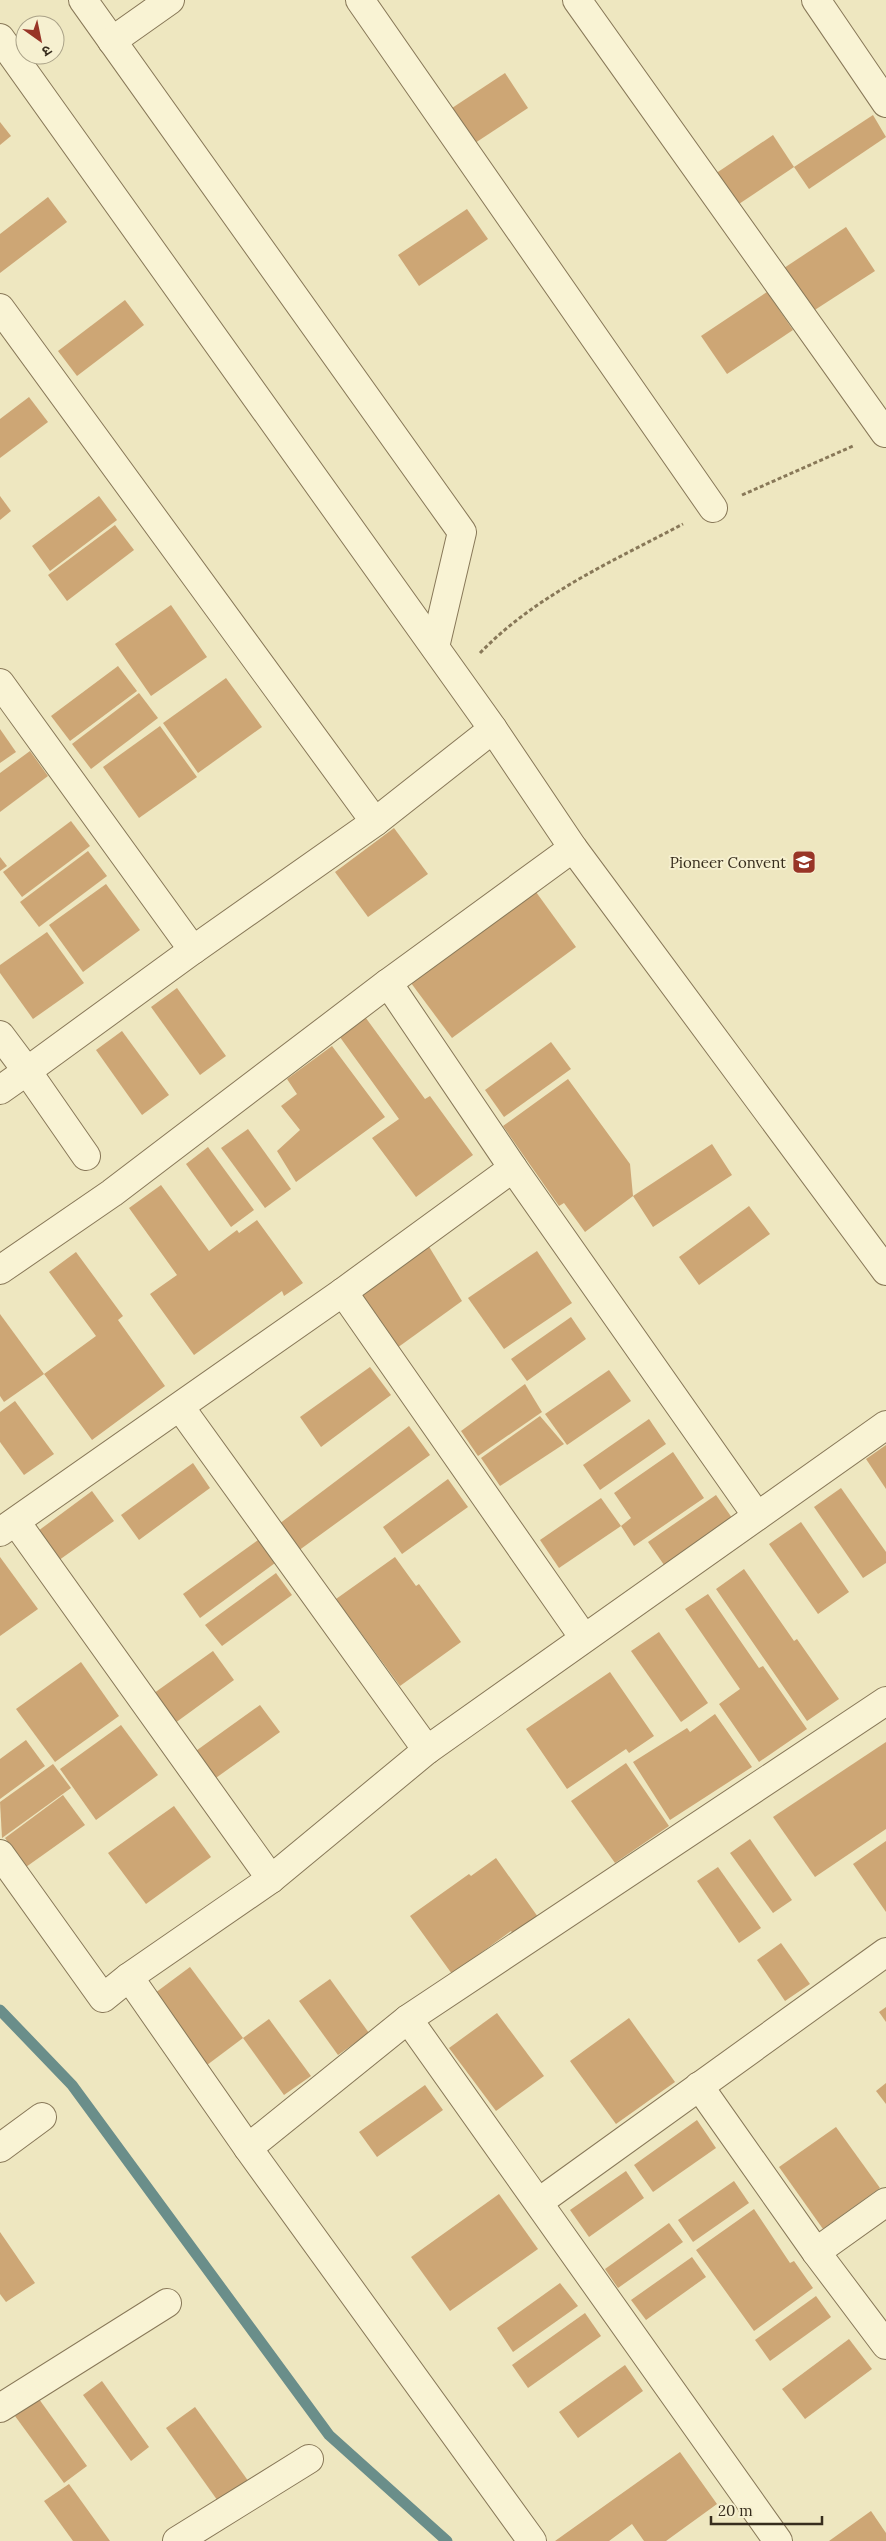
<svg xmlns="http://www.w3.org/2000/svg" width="886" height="2541" font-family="Lora,'Noto Sans Devanagari',serif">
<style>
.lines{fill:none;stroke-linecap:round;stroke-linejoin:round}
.stream{stroke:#6a8e8a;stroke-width:11}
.building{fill:#cda675}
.minor-casing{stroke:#887858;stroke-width:30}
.path{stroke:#887858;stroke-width:3;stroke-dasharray:4 2.5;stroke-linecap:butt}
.minor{stroke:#f9f3d4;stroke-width:28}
.labels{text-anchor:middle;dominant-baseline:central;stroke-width:4;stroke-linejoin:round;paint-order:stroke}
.poi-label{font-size:15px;fill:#372d1d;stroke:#f6f0d0;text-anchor:end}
</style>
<rect width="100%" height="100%" fill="#eee7c0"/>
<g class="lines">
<!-- stream -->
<polyline class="stream" points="0,2010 72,2085 329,2435 447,2541"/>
</g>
<!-- building -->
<g class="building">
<polygon points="505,73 528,108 472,145 449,110"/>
<polygon points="873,115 886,137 809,189 794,167"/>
<polygon points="0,122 11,136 0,145"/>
<polygon points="773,135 794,167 730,210 709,178"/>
<polygon points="48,197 67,222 0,273 0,234"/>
<polygon points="467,209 488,239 419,286 398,255"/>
<polygon points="846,227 875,271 807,315 778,272"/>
<polygon points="767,292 793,330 727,374 701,336"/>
<polygon points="125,300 144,325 77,376 58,351"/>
<polygon points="29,397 48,422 0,458 0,419"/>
<polygon points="0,496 11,511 0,520"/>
<polygon points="99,496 117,520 50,571 32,546"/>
<polygon points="115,525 134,550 67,601 48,575"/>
<polygon points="171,605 207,657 151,696 115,644"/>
<polygon points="118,666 137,691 70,741 51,716"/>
<polygon points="226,678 262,727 198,773 163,723"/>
<polygon points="139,693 158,718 91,769 72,744"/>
<polygon points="160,726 197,777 139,818 103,767"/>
<polygon points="0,729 16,752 0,763"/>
<polygon points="30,751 48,776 0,812 0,773"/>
<polygon points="71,821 90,846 22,897 3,872"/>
<polygon points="394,828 428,874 368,917 335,872"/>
<polygon points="88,851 107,876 39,927 20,902"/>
<polygon points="0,857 7,866 0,871"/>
<polygon points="106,884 140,930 83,972 49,925"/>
<polygon points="536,892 576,947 452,1038 411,983"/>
<polygon points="47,932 84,983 33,1019 0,973 0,965"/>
<polygon points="177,988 226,1056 200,1075 151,1007"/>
<polygon points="363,1014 425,1099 430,1096 473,1155 416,1197 372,1138 399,1119 337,1033"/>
<polygon points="122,1031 169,1095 142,1115 96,1050"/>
<polygon points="551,1042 571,1069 504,1117 485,1090"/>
<polygon points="332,1046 385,1117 296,1182 277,1151 300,1130 281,1106 297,1094 287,1079"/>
<polygon points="568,1079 630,1164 633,1196 712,1144 732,1175 653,1227 633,1196 585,1232 564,1203 559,1206 503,1126"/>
<polygon points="248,1129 291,1189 265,1208 221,1148"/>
<polygon points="208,1147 254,1210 231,1227 186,1164"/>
<polygon points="161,1185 209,1251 237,1230 239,1233 257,1220 303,1283 284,1296 282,1291 194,1355 150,1294 177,1275 129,1208"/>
<polygon points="749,1206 770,1234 699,1285 679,1257"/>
<polygon points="428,1245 462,1301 397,1348 358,1292"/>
<polygon points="537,1251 572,1303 504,1349 468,1298"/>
<polygon points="76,1252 123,1316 118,1320 165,1386 92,1440 44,1374 96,1336 49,1272"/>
<polygon points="0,1314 44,1374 4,1402 0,1396"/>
<polygon points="571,1317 586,1339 527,1381 511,1359"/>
<polygon points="370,1367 391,1395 321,1447 300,1417"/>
<polygon points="609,1370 631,1401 567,1445 545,1414"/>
<polygon points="525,1384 542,1412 478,1456 461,1431"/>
<polygon points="15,1401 54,1454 24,1475 0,1442 0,1412"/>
<polygon points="540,1416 564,1444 500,1486 481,1458"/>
<polygon points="649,1419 666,1444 600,1490 583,1465"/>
<polygon points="409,1426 430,1455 298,1551 279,1524"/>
<polygon points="886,1445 886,1489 866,1459"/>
<polygon points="673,1452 704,1498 634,1546 621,1526 631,1518 614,1493"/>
<polygon points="193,1463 210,1488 139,1540 121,1515"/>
<polygon points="448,1479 468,1507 402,1554 383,1527"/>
<polygon points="841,1488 886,1552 886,1563 863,1578 814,1507"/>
<polygon points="92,1491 114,1521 55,1563 34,1534"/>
<polygon points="716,1495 737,1525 669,1572 648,1542"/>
<polygon points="601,1498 621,1526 559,1568 540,1540"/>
<polygon points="801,1522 849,1592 818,1614 769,1544"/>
<polygon points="258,1540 275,1563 200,1618 183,1594"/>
<polygon points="0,1557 38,1609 0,1636"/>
<polygon points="395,1557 416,1586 419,1584 461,1642 400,1686 336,1599"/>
<polygon points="744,1569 794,1641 797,1639 839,1699 807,1721 716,1589"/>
<polygon points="276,1573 292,1595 222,1646 205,1625"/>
<polygon points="708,1594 759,1668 763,1666 807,1729 759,1762 719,1704 740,1689 685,1609"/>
<polygon points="659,1632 708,1703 681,1722 631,1651"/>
<polygon points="213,1651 234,1680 171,1726 150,1696"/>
<polygon points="81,1662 119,1716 55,1762 16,1709"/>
<polygon points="610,1672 654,1736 629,1753 626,1749 567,1789 526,1729"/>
<polygon points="260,1705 280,1732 213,1780 193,1753"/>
<polygon points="715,1714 752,1767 670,1820 633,1762 687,1728 690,1732"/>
<polygon points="121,1725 158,1775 96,1820 60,1769"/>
<polygon points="26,1740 45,1766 0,1799 0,1759"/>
<polygon points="886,1742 886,1829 815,1877 773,1817"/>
<polygon points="626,1763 669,1826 615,1863 571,1801"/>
<polygon points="53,1764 71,1788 2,1838 0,1802"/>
<polygon points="63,1795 85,1825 26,1867 5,1838"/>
<polygon points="174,1806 211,1857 146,1904 108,1853"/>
<polygon points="750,1839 792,1900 773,1913 730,1853"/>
<polygon points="886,1841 886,1912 853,1864"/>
<polygon points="496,1858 538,1917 514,1935 511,1931 452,1974 410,1916 469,1874 471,1876"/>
<polygon points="718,1867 761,1928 739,1943 697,1881"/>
<polygon points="781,1943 810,1984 785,2001 757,1960"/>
<polygon points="190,1967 243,2038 207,2065 155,1993"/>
<polygon points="330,1979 369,2033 338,2055 299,2001"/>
<polygon points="886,2007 886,2022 879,2012"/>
<polygon points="497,2013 544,2076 496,2111 449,2048"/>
<polygon points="629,2018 675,2082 616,2124 570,2061"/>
<polygon points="269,2019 311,2076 284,2095 243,2038"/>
<polygon points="886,2083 886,2104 876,2091"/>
<polygon points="425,2085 443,2110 377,2157 359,2132"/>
<polygon points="697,2120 716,2148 653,2192 634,2165"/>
<polygon points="836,2127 880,2188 823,2229 779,2167"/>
<polygon points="626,2171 644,2198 589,2237 570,2210"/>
<polygon points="734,2181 749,2203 693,2242 678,2220"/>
<polygon points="499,2194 538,2249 450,2311 411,2257"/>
<polygon points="754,2209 790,2263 794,2261 813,2288 754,2331 696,2250"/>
<polygon points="669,2223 683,2242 618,2288 605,2269"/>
<polygon points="0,2232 35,2283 6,2302 0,2294"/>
<polygon points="692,2257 706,2277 646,2320 631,2300"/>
<polygon points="560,2283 578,2306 513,2352 497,2328"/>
<polygon points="816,2296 831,2317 770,2361 755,2340"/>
<polygon points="585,2313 601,2336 528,2388 512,2365"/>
<polygon points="849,2339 872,2369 805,2419 782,2389"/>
<polygon points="625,2365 643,2391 578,2438 559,2412"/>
<polygon points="102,2381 149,2447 131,2461 83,2395"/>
<polygon points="39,2399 87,2466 64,2483 15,2416"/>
<polygon points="195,2407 249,2482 220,2504 166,2428"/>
<polygon points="680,2452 717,2504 666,2541 644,2541 632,2524 609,2541 555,2541"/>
<polygon points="69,2484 110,2541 73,2541 44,2501"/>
<polygon points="871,2511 886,2533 886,2541 829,2541"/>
</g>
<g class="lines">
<!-- minor casing -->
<g class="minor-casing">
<g id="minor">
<polyline points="83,0 462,532 435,647"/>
<polyline points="360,0 713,508"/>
<polyline points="577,0 885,433"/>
<polyline points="816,0 886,103"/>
<polyline points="0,38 493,729 573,848 886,1271"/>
<polyline points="112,41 170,0"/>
<polyline points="0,308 375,822 493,729"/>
<polyline points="0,683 193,950 27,1071 0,1035"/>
<polyline points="193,950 375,822"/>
<polyline points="388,983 573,848"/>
<polyline points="0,1090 27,1071 86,1156"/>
<polyline points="513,1168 757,1516"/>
<polyline points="0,1270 112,1193 388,983 513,1168 343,1292 0,1532"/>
<polyline points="343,1292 584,1638"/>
<polyline points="180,1407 427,1750"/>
<polyline points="16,1522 271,1879"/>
<polyline points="0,1854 103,1998 129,1977 271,1879 427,1750 886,1425"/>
<polyline points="129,1977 248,2148 532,2541"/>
<polyline points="408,2019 778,2541"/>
<polyline points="699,2086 816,2252 886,2345"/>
<polyline points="0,2148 42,2117"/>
<polyline points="248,2148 408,2019 886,1701"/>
<polyline points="539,2202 886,1952"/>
<polyline points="816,2252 886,2202"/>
<polyline points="0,2408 167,2303"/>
<polyline points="177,2541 309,2459"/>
</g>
</g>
<!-- path -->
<g class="path">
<polyline points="742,495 853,446"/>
<path d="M480,653C536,595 613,561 683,524"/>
</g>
<!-- minor -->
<use href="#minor" class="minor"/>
</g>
<!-- icons -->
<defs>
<g id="school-square" transform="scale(1.25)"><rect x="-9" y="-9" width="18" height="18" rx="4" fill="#983527" stroke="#f6f0d0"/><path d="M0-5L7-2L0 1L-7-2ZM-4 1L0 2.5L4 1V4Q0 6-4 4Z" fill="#fff"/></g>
</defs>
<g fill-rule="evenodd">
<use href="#school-square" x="804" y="862"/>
</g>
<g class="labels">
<!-- poi labels -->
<g class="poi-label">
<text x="786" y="862">Pioneer Convent</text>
</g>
</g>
<!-- north arrow -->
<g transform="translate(40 40) rotate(147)"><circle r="24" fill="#f6f0d0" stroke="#aaa288"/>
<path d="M0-4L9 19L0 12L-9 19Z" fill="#983527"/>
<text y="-8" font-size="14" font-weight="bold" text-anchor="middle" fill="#372d1d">उ</text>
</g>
<!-- scale -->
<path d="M711 2516v8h111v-8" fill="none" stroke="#372d1d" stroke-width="2.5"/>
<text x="718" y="2516" font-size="15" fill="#372d1d" stroke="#f6f0d0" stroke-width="4" paint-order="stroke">20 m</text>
</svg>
